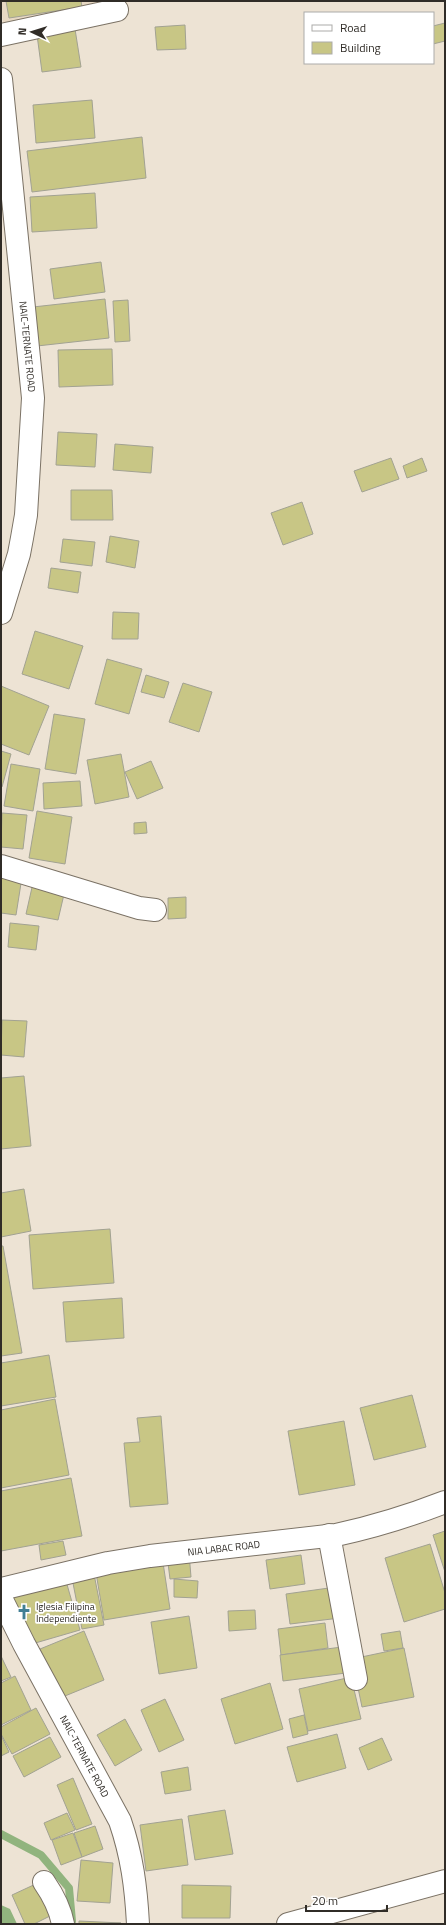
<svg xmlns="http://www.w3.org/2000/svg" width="446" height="1925" font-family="'Titillium Web',sans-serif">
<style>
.built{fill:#e7d8c3}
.water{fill:#91b47e}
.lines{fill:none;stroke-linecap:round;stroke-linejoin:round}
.stream{stroke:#91b47e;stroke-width:8}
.building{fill:#c8c685;stroke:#a2a292}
.street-casing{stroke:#7b7265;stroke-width:24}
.secondary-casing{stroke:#7b7265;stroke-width:24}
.street{stroke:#fff;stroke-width:22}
.secondary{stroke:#fff;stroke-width:22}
.labels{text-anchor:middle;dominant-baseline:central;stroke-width:3.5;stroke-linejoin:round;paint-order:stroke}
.street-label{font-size:10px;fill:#302c27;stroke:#fff}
.poi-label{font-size:10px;fill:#302c27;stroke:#fff;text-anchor:start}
</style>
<rect width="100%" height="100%" fill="#ede3d4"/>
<!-- built -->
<polygon class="built" points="1,1 118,1 3,23"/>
<!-- water -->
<polygon class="water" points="1,1905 10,1909 17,1924 1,1924"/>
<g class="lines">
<!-- stream -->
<polyline class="stream" points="1,1834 41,1855 69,1888 72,1921"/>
</g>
<!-- building -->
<g class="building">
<polygon points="6,1 81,1 82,7 9,18"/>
<polygon points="445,23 445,41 433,44 433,26"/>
<polygon points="185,25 186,49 157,50 155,27"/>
<polygon points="75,29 81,67 42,72 37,35"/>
<polygon points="92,100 95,138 36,143 33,105"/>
<polygon points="142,137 146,178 32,192 27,151"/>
<polygon points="95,193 97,228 32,232 30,197"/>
<polygon points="101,262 105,292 54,299 50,269"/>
<polygon points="105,299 109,338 37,346 33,307"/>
<polygon points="128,300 130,341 115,342 113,301"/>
<polygon points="112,349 113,385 59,387 58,350"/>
<polygon points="58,432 97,434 95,467 56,465"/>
<polygon points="115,444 153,447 151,473 113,470"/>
<polygon points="391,458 399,479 362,492 354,471"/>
<polygon points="422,458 427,471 407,478 403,466"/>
<polygon points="71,490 112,490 113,520 71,520"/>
<polygon points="302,502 313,534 283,545 271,513"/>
<polygon points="110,536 139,541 135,568 106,562"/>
<polygon points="63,539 95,542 92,566 60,562"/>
<polygon points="51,568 81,572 78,593 48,588"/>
<polygon points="113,612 139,613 138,639 112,639"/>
<polygon points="35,631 83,646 69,689 22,674"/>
<polygon points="107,659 142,669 129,714 95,704"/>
<polygon points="146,675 169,682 164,698 141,692"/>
<polygon points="183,683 212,692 199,732 169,722"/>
<polygon points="1,686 49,706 29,755 1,744"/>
<polygon points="54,714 85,719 76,774 45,769"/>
<polygon points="1,751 11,754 2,787 1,787"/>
<polygon points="121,754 129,797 95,804 87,760"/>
<polygon points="151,761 163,788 137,799 125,772"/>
<polygon points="11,764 40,769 33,811 4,806"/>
<polygon points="80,781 82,806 44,809 43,783"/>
<polygon points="37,811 72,817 65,864 29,858"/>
<polygon points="2,813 27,815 23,849 1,847"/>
<polygon points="146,822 147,833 134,834 134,823"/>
<polygon points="1,874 22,877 16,915 1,913"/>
<polygon points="33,883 65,890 58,920 26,914"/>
<polygon points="186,897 186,918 168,919 168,898"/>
<polygon points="10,923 39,926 36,950 8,947"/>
<polygon points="2,1020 27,1021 24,1057 1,1055"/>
<polygon points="24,1076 31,1146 1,1149 1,1078"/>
<polygon points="24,1189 31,1231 1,1237 1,1193"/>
<polygon points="110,1229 114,1283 33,1289 29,1235"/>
<polygon points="1,1246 3,1246 22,1353 1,1356"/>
<polygon points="122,1298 124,1338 66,1342 63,1302"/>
<polygon points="49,1355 56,1397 1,1406 1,1363"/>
<polygon points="412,1395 426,1447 374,1460 360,1408"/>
<polygon points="55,1399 69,1475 1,1488 1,1410"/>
<polygon points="161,1416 168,1504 130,1507 124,1443 140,1442 137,1418"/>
<polygon points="344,1421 355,1485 299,1495 288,1431"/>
<polygon points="71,1478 82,1536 1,1551 1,1491"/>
<polygon points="445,1531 445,1572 433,1535"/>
<polygon points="63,1541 66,1555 41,1560 39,1545"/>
<polygon points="430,1544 445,1593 445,1609 404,1622 385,1558"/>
<polygon points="189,1553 191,1577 170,1579 167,1555"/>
<polygon points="301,1555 305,1584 270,1589 266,1560"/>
<polygon points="162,1556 170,1609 104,1620 95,1567"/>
<polygon points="93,1569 104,1625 82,1629 71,1573"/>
<polygon points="64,1574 80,1630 25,1646 10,1590"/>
<polygon points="174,1579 198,1581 197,1598 174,1597"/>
<polygon points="336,1587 340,1618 290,1624 286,1594"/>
<polygon points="255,1610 256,1629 229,1631 228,1611"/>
<polygon points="189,1616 197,1668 159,1674 151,1622"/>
<polygon points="325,1623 328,1648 281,1655 278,1629"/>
<polygon points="84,1631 104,1680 60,1698 40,1649"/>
<polygon points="400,1631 403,1648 384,1651 381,1634"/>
<polygon points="342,1647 346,1673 283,1681 280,1655"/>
<polygon points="404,1648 414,1697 362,1707 352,1659"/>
<polygon points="1,1656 11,1677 1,1681"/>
<polygon points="15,1676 31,1710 1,1725 1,1683"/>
<polygon points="351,1677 361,1719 308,1731 299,1689"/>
<polygon points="270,1683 283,1729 235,1744 221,1699"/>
<polygon points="165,1699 184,1740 159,1752 141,1710"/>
<polygon points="36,1708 50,1734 12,1754 1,1734 1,1727"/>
<polygon points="304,1715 308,1734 293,1738 289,1719"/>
<polygon points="125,1719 142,1750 115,1766 97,1735"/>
<polygon points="337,1734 346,1768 297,1782 287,1747"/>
<polygon points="1,1735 9,1752 1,1756"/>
<polygon points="50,1737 61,1757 24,1777 13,1756"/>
<polygon points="382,1738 392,1760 368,1770 359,1748"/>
<polygon points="188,1767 191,1790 165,1794 161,1772"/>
<polygon points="73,1778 92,1824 76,1830 57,1785"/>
<polygon points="225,1810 233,1854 195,1860 188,1816"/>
<polygon points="67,1813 75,1830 51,1840 44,1823"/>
<polygon points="182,1819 188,1865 146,1871 140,1825"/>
<polygon points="95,1826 103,1849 82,1857 74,1833"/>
<polygon points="73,1833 82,1857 61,1865 52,1840"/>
<polygon points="81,1860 113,1863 110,1903 77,1901"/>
<polygon points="40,1882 54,1914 34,1924 25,1924 12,1895"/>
<polygon points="182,1885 231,1886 230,1918 182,1918"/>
<polygon points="79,1921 121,1923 79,1924"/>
</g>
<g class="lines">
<!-- street casing -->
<g class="street-casing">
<g id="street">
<polyline points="1,35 117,10"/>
<polyline points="1,866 139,908 155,910"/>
<polyline points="329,1535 356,1679"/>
<path id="s1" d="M1,1589L108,1563L150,1556L336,1535C373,1527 409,1516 445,1502"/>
<path d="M44,1882C53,1895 60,1908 63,1924"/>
<polyline points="288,1924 445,1881"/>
</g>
</g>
<!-- secondary casing -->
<g class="secondary-casing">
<g id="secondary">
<path id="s2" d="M1,79L33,398L26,515L22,538L19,554L1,613"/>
<path id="s3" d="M1,1598L24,1644L120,1821C132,1856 136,1887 138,1924"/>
</g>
</g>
<!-- street -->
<use href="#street" class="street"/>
<!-- secondary -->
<use href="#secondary" class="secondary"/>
</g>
<!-- icons -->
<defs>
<g id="church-bare" transform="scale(1.2)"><path d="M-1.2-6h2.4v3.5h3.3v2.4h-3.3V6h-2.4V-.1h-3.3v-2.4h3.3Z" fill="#417f94" stroke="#fff" stroke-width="2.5" paint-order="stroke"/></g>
</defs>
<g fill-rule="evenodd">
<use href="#church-bare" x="24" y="1612"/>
</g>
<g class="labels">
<!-- street labels -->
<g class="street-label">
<text stroke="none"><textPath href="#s2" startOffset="269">NAIC-TERNATE ROAD</textPath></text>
<text stroke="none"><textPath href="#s1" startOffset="227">NIA LABAC ROAD</textPath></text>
<text stroke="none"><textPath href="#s3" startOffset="179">NAIC-TERNATE ROAD</textPath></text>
</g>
<!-- poi labels -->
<g class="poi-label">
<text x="36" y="1606">Iglesia Filipina<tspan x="36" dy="12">Independiente</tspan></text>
</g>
</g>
<!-- border -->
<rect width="446" height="1925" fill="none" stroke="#302c27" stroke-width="4"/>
<!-- legend -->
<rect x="304" y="12" width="130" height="52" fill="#ffffff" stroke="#acaba9"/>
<rect x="312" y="25" width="20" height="6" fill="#ffffff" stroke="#acaba9"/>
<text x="340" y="32" font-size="12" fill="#302c27">Road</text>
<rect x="312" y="42" width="20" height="12" fill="#c8c685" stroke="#acaba9"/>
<text x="340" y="52" font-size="12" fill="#302c27">Building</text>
<!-- north arrow -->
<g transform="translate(32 32) rotate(274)" stroke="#ffffff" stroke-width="3" paint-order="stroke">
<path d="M0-3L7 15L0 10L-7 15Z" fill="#302c27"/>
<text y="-6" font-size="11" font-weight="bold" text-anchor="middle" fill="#302c27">N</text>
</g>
<!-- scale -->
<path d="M306 1905v6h81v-6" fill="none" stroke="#302c27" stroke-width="2"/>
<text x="312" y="1905" font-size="12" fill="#302c27" stroke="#ffffff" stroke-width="3" paint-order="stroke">20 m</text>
</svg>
